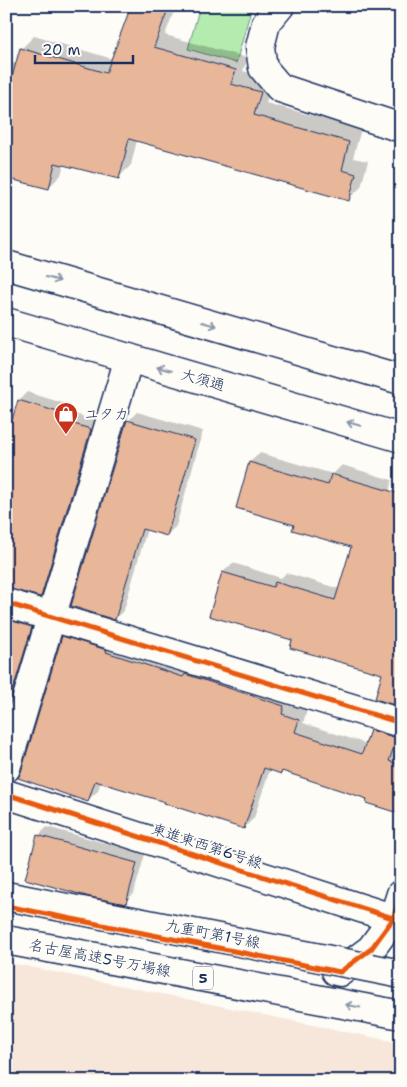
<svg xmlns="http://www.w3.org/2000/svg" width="407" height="1087" font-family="'Shantell Sans','Klee One',sans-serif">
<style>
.built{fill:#f7e7db}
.green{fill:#b4ecb0;stroke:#688e87}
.shadow{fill:#0003}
.building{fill:#e8b699;stroke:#1b2f5e}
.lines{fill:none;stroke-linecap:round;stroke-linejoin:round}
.minor-casing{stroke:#1b2f5e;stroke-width:31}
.major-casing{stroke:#1b2f5e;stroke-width:31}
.highway-casing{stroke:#1b2f5e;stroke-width:31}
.minor{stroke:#fdfcf7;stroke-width:28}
.major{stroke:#fdfcf7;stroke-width:28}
.highway{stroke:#fdfcf7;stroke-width:28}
.highway-bridge-casing{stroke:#1b2f5e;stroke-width:31;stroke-linecap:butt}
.highway-bridge{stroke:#fdfcf7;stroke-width:28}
.cycleway-casing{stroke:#fdfcf7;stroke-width:8}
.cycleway{stroke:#e8590c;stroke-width:5}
.oneway{stroke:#8c96aa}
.labels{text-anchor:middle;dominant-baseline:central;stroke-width:4.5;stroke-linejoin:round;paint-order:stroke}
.shield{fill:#fdfcf7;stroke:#5f6c8c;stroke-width:1}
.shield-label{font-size:14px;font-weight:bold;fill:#1b2f5e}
.street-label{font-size:15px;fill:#1b2f5e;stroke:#fdfcf7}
.poi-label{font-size:15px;fill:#1b2f5e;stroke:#fdfcf7;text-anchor:start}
</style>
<rect width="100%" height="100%" fill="#fdfcf7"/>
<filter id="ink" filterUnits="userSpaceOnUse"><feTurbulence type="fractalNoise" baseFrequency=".02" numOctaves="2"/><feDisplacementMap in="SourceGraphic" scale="10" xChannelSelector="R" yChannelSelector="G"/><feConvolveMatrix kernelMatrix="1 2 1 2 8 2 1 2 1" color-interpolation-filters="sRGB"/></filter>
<g filter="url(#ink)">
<!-- built -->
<polygon class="built" points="6,962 401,1043 401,1081 6,1081"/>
<!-- green -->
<polygon class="green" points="200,6 252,6 236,63 188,49"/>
<!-- shadow -->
<g class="shadow">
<polygon points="132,6 176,6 165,35 248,58 243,71 273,80 266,103 361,129 353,158 368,161 361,187 348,200 137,140 131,165 118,178 64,164 61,175 49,187 6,177 6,70 14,62 17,63 21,49 34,36 113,59"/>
<polygon points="27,392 66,404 64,411 99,421 49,588 41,596 19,400"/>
<polygon points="137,412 203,431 176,526 167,535 147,529 124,610 115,619 128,421"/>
<polygon points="260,453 333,474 342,465 392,480 388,496 383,673 293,640 223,572 233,563 281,578 286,573 340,589 352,547 295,524 250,462"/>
<polygon points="6,608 39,619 6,729"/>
<polygon points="72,627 293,697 291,704 307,710 303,723 367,744 371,731 381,721 401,727 401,742 397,752 401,753 401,813 369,798 283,770 270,769 254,818 244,828 166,801 101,781 98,791 88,800 63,637"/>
<polygon points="47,827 145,854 134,893 125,902 38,836"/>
</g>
<!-- building -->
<g class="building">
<polygon points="131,6 169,6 154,47 236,70 231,84 261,92 254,115 349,142 342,170 356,174 349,201 129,139 119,179 55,163 49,189 6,178 6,75 12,77 20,48 106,73"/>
<polygon points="18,400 58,412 56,419 91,429 41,597 6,588 6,440"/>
<polygon points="127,420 195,440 167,536 142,529 115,620 71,606"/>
<polygon points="249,462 328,485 331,474 401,494 401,707 375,699 382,674 290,648 292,640 209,616 222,572 273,587 275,582 335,600 351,547 292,530 294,525 236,508"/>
<polygon points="6,619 32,627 6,713"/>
<polygon points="62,636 107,650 106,652 183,677 185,674 284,706 282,714 299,720 295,732 362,754 370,730 397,738 389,761 401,765 401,814 366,803 367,799 282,771 281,774 264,768 244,829 164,803 165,802 95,781 88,802 18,778 21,772"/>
<polygon points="37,835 137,863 126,904 90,897 25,879"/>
</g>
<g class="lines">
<!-- minor casing -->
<g class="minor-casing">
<g id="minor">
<polyline points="280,6 266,23 260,47 263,68 280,88 401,128"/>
<polyline points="6,603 401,723"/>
<polyline points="6,768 129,358"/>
<polyline points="6,794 401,921"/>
<polyline points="336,971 340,972 371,949 393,919 401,894"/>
</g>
</g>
<!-- major casing -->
<g class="major-casing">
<g id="major">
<polyline points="6,265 401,380"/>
<polyline points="6,322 401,438"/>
</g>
</g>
<!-- highway casing -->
<g class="highway-casing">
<polyline id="highway" points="6,940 401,1015"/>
</g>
<!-- minor -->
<use href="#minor" class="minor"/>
<!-- major -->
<use href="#major" class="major"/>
<!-- highway -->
<use href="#highway" class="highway"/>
<!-- highway-bridge casing -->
<g class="highway-bridge-casing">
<polyline id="highway-bridge" points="6,896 401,974"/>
</g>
<!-- highway-bridge -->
<use href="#highway-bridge" class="highway-bridge"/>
<!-- cycleway casing -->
<g class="cycleway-casing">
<g id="cycleway">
<polyline points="6,603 401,723"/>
<polyline points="6,794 399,920"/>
<polyline points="6,906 340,972 371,949 393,919 401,894"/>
</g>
</g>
<!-- cycleway -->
<use href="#cycleway" class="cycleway"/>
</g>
<!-- one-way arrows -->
<defs><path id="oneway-shaft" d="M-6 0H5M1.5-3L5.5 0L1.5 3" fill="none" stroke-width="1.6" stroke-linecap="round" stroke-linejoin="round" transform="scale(1.25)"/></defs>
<g class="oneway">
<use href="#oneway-shaft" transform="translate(53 279) rotate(16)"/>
<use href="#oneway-shaft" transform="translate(209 324) rotate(16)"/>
<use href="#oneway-shaft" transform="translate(164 369) rotate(-164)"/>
<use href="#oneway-shaft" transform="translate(354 424) rotate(-164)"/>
<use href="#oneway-shaft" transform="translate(353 1006) rotate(-169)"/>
</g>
</g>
<!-- icons -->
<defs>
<g id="shop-pin" transform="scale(1.25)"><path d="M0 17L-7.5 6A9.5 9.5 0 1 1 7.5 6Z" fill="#c8321e" stroke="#fdfcf7"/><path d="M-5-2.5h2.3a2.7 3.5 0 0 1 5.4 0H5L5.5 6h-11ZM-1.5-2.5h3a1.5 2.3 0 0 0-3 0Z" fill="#fff"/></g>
</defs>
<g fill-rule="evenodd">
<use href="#shop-pin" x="66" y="414"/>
</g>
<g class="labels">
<!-- shield labels -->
<rect class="shield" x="193" y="966.5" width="20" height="23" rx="4"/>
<g class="shield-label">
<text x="203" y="978">5</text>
</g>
<!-- street labels -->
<g class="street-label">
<text transform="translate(203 380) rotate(16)">大須通</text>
<text transform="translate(207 846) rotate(18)">東進東西第6号線</text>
<text transform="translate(213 934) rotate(11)">九重町第1号線</text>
<text transform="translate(100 958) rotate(11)">名古屋高速5号万場線</text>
</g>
<!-- poi labels -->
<g class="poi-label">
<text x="84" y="414">ユタカ</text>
</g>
</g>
<!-- margin -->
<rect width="407" height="1087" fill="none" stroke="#fdfcf7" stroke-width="25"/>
<rect x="12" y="12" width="382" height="1062" fill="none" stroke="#1b2f5e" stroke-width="2" filter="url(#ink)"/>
<!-- scale -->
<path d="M35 55v8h98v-8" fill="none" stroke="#1b2f5e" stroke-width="2.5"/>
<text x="42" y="55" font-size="15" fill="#1b2f5e" stroke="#fdfcf7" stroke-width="4" paint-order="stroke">20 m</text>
</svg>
